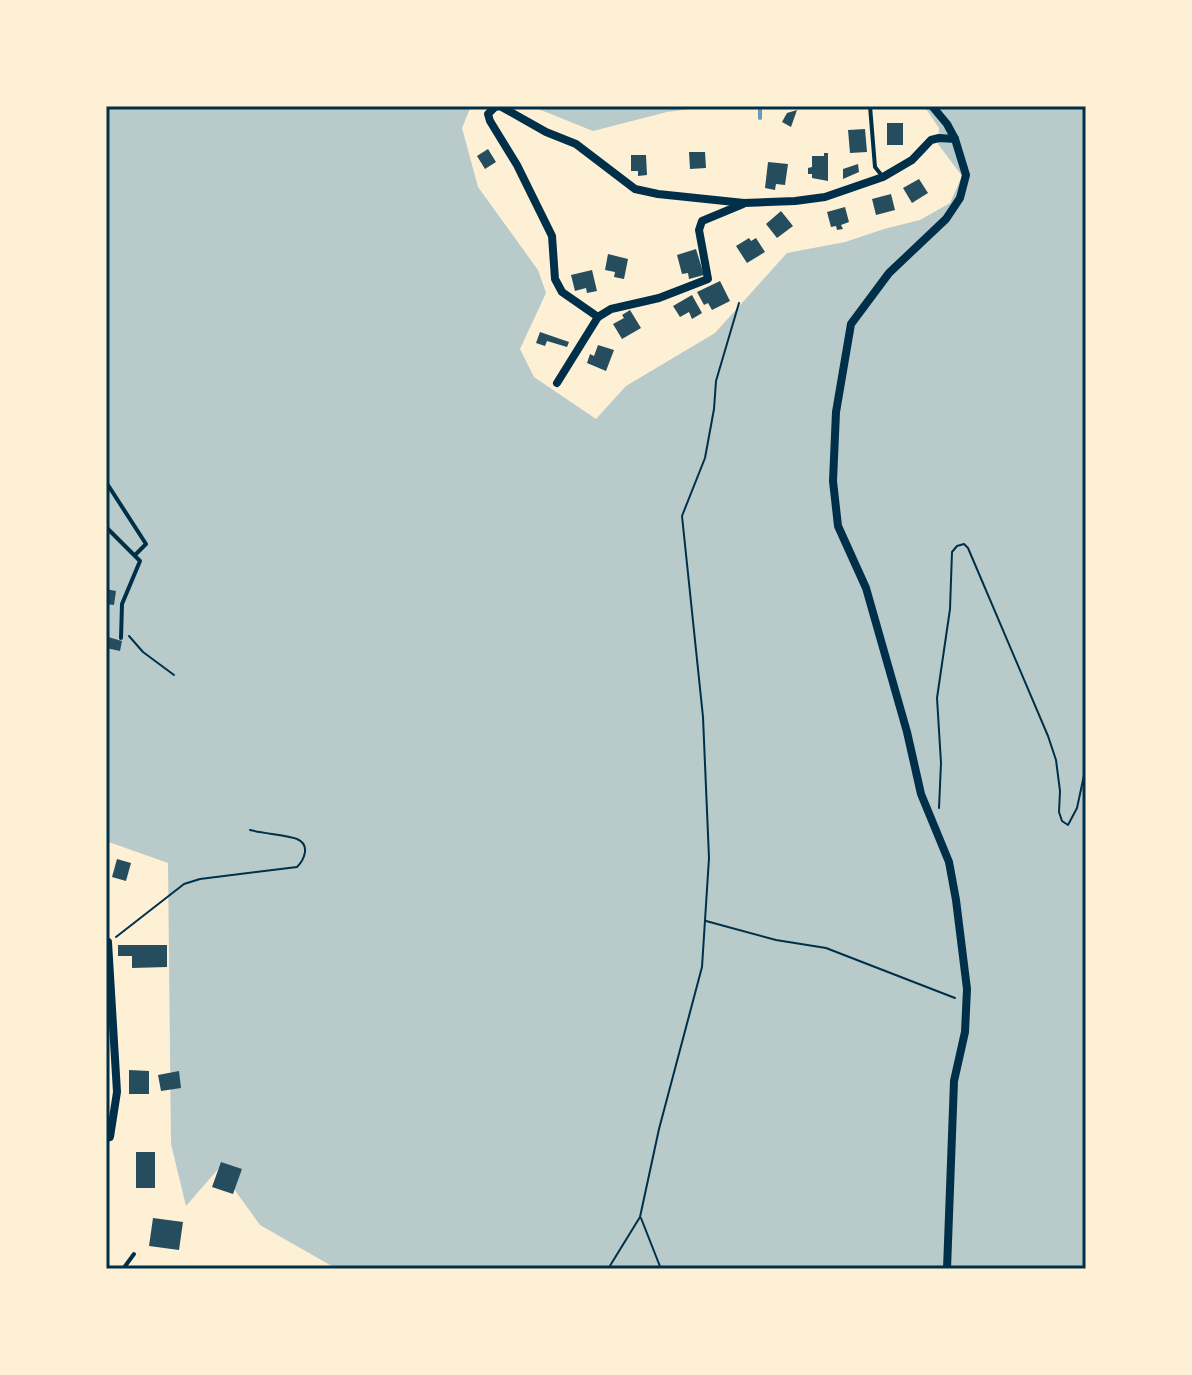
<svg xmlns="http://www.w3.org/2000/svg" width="1192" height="1375" font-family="'Nunito Sans',sans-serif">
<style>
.green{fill:#b9caca}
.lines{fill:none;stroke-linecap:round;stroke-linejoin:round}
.stream{stroke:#669bbc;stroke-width:4}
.building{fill:#264d5e}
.path{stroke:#003049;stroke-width:2}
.service{stroke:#003049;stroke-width:4}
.minor{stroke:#003049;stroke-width:8}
.neatline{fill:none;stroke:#003049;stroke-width:3}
</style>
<rect width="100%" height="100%" fill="#fdf0d5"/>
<!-- green -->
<g class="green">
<polygon points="106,106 471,106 462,128 478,187 538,270 546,293 520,349 534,377 596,419 626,386 715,333 787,253 845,242 884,229 920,220 950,203 962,176 938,144 939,128 924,106 1086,106 1086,1269 337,1269 260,1225 219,1168 186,1206 171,1144 168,863 106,841"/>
<polygon points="531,106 714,106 667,112 593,131"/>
</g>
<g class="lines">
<!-- stream -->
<polyline class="stream" points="760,118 760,106"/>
</g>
<!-- building -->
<g class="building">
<polygon points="797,110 791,127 782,122 787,113"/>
<rect x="887" y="123" width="16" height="22"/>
<polygon points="865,129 867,152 850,153 848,130"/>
<polygon points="488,149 496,162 485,169 477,156"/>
<polygon points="689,152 705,152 706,168 690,169"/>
<polygon points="824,153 828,153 828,181 812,178 812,174 808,174 808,168 812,167 812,156 824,156"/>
<polygon points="631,155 646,155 647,175 638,176 638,171 631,171"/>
<polygon points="768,162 788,164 785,185 776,184 775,190 765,188"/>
<polygon points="858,164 859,172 843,179 843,169"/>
<polygon points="919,179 928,193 912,203 903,188"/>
<polygon points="891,194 895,210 876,215 872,199"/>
<polygon points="845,207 849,222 841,225 843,229 837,230 836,226 831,227 827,212"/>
<polygon points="781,211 793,226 777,238 766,224"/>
<polygon points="749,238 751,241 756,238 765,252 747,263 736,246"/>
<polygon points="696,249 704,275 689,279 688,273 682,274 677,255"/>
<polygon points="608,254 628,259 624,279 614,277 615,272 605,270"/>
<polygon points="592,270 597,291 587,293 586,288 575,291 571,275"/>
<polygon points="720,281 730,301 712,310 708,303 704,305 697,292"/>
<polygon points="692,295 702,313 692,319 689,312 680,317 673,306"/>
<polygon points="630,310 641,328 622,339 613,324 624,318 622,315"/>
<polygon points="540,332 569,342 567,347 547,341 545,346 536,343"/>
<polygon points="598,345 614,350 606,371 587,363 590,354 594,356"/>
<polygon points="106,589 116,591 114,605 106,604"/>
<polygon points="108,637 122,641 120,651 106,648"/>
<polygon points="117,859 131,863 126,881 112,877"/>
<polygon points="118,945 167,945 167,967 132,968 132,956 118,956"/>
<polygon points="129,1070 149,1071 149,1094 129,1094"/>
<polygon points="179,1071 181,1088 161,1091 158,1075"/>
<rect x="136" y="1152" width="19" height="36"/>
<polygon points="221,1162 242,1169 233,1194 212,1187"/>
<polygon points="153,1218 183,1222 179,1250 149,1246"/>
</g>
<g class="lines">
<!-- path -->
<g class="path">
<polyline points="129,636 143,652 174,675"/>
<polyline points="939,808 941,763 937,698 950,609 952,552 957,546 964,544 968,548 1048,736 1056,760 1060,791 1059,812 1062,821 1068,825 1077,808 1086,766"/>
<polyline points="706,921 776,940 826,948 955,998"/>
<path d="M116,937L184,884L200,879L297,867C304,860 311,845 297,839C292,836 261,833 250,830"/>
<polyline points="641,1218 661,1269"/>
<polyline points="608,1269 640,1217 659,1129 702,967 709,858 703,717 682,516 705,458 714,409 716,381 739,303"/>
</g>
<!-- service -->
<g class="service">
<polyline points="870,106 875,167 883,177"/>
<polyline points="106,482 146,544 136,554"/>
<polyline points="106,527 140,561 122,604 121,638"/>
<polyline points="123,1269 134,1254"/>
</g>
<!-- minor -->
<g class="minor">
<polyline points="932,106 947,124 955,139 966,175 960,198 946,219 889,273 851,324 836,412 833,481 838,526 866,588 907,732 921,794 949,862 956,900 967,989 965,1032 954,1081 947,1269"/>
<polyline points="598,317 562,292 555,279 552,236 517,165 490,121 488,114 495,107 500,106 546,132 576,144 635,189 658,194 744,203 795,201 825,197 883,177 912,160 931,140 939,138 955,139"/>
<polyline points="557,383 598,317 611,309 659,298 708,279 699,230 702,221 743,204"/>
<polyline points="106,1138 110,1137 117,1092 108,942"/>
</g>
</g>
<!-- border -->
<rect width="1192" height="1375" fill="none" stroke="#fdf0d5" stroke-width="216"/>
<rect x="108" y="108" width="976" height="1159" class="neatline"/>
</svg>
